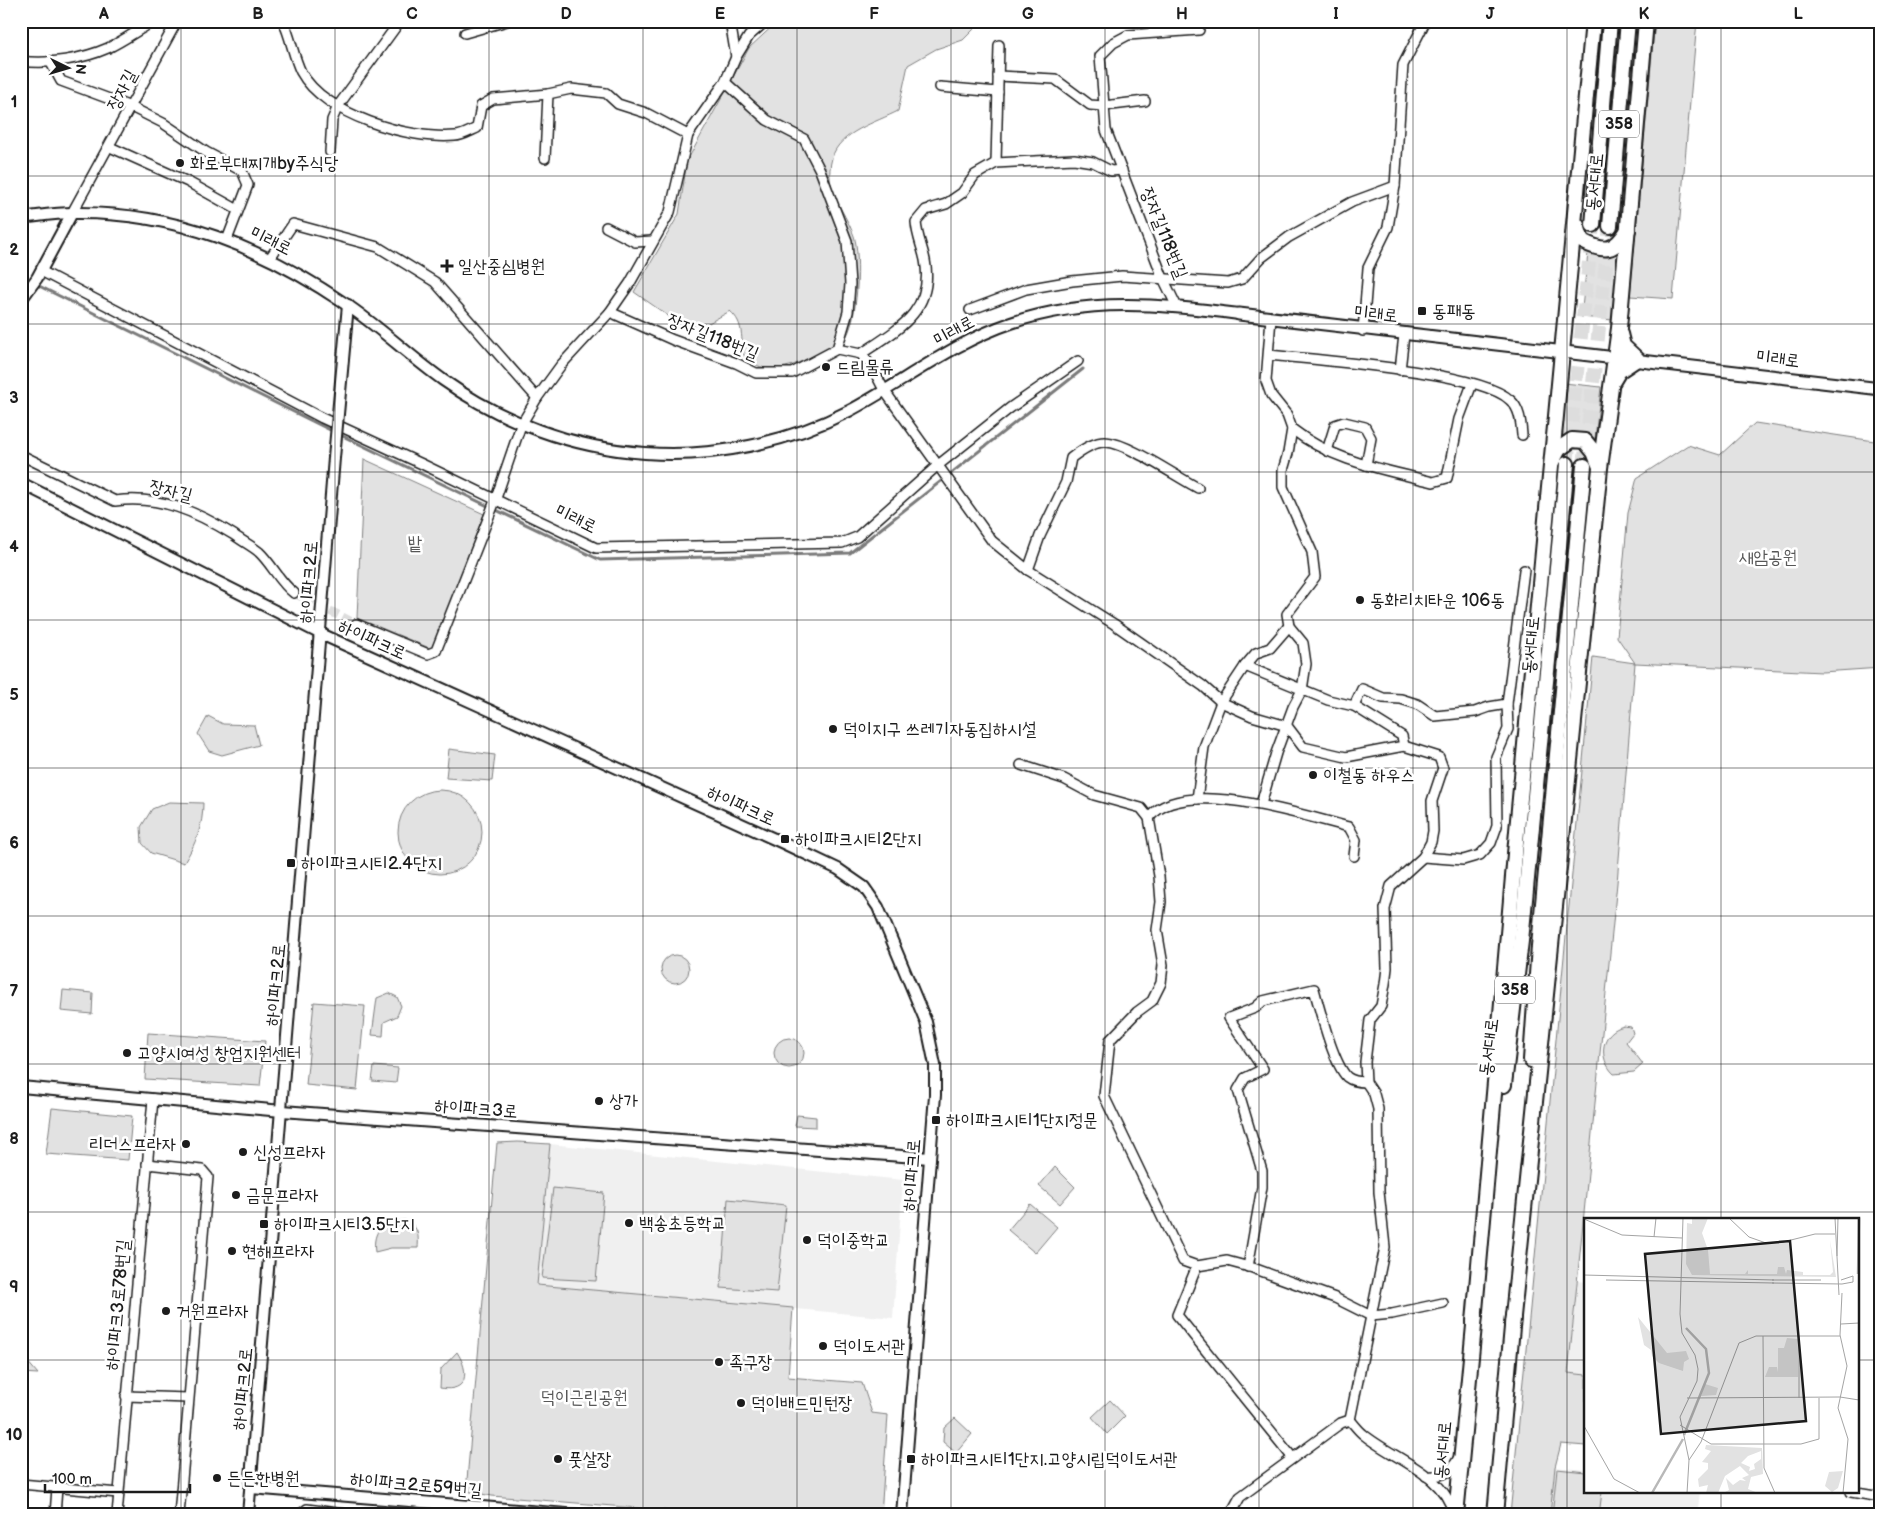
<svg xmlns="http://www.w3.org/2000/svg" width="1902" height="1536" font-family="'Balsamiq Sans','Poor Story',sans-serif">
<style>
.built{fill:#f0f0f0}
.green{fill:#e2e2e2;stroke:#7f7f7f}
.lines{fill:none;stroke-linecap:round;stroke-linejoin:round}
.stream{stroke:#7a7a7a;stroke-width:3}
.minor-tunnel{stroke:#ddd;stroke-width:9;stroke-dasharray:9 4.5;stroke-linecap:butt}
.trunk-tunnel{stroke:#ddd;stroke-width:14;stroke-dasharray:14 7;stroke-linecap:butt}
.minor-casing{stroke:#1c1c1c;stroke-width:12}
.tertiary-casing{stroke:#1c1c1c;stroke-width:14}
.secondary-casing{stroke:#1c1c1c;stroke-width:15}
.trunk-casing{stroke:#1c1c1c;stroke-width:18}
.minor{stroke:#fff;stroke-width:9}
.tertiary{stroke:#fff;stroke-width:10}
.secondary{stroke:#fff;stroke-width:11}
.trunk{stroke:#fff;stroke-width:14}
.tertiary-bridge-casing{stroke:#1c1c1c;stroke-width:14;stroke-linecap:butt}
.tertiary-bridge{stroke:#fff;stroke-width:10}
.grid{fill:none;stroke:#1c1c1c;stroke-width:1;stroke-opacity:0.55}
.poi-dot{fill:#1c1c1c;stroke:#fff;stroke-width:2}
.labels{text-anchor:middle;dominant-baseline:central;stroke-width:5;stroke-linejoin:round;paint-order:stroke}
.shield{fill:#fff;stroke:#606060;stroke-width:1}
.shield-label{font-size:16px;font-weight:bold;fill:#1c1c1c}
.street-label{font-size:18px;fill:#1c1c1c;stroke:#fff}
.poi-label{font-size:18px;fill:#1c1c1c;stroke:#fff;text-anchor:start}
.park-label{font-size:18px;fill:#575757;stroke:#fff}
.inset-river{fill:none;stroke:#b8b8b8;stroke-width:2.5}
.inset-road{fill:none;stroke:#a4a4a4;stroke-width:1}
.view{fill:#1c1c1c;fill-opacity:0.15;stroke:#1c1c1c;stroke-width:2.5}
.inset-edge{fill:none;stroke:#1c1c1c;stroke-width:2.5}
.neatline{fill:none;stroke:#1c1c1c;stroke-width:2}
.grid-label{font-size:16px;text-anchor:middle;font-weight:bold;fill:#1c1c1c}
</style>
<rect width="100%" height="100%" fill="#fff"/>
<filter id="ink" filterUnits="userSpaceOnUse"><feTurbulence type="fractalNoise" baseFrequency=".02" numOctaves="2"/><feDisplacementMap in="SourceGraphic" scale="10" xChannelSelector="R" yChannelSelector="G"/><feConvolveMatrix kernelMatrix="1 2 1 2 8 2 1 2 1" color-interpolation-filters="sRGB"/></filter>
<g filter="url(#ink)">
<!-- built -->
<g class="built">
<polygon points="550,1144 903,1180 893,1318 537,1285"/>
<polygon points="1578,1281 1586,1282 1586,1446 1568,1374"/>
<polygon points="1555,1467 1586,1470 1586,1492 1700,1492 1697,1515 1550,1515"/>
</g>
<!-- green -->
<g class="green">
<path d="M778,21H982L963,40L936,49L908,65L898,111C877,122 839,132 832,158C823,191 844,208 854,236C861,256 858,324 844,340C841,345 800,362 793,365C773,371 758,370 744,356C740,338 745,324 730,311L707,324L684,327L634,292L679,214L687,161L749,48Z"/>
<polygon points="1655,21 1697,21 1673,299 1630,296"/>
<polygon points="1622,250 1613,320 1581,317 1588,253 1610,255"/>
<polygon points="1564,383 1601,387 1595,438 1572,433 1557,440"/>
<polygon points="1755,423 1881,442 1881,668 1822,672 1635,663 1617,883 1568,1373 1586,1375 1586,1446 1561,1444 1555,1467 1550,1515 1510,1515 1593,657 1635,663 1617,637 1628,513 1637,478 1688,445 1720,455"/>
<polygon points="364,459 484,514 432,649 357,618"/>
<polygon points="208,716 223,724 254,725 259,745 222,755 209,751 198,734"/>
<polygon points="449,749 495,755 492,781 446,778"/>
<circle cx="440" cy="832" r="42"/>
<path d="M169,802L203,803C203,826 196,843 184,863L151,853L142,843L141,827L152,809Z"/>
<circle cx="675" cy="969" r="14"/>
<polygon points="63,990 93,993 92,1014 61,1011"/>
<polygon points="389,993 397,997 401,1006 397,1016 384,1022 383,1036 372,1035 377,998"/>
<polygon points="314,1002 365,1006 357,1090 306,1085"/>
<path d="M1624,1026L1631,1027L1633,1033L1626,1042L1643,1064L1634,1072L1614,1074C1597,1058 1601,1031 1624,1026Z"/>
<polygon points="148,1033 265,1041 260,1086 145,1079"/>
<circle cx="789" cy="1053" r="15"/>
<polygon points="374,1066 398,1068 396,1083 372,1081"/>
<polygon points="52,1108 132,1116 128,1160 46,1154"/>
<polygon points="797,1115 816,1117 816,1127 795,1126"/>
<polygon points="518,1142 550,1144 537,1285 793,1308 788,1377 862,1383 872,1413 888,1415 881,1515 721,1515 492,1496 466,1491 497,1143"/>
<polygon points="1055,1167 1075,1187 1060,1204 1039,1186"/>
<polygon points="553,1188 604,1193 596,1281 542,1278"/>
<polygon points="728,1199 786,1205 777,1292 721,1288"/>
<polygon points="1030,1204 1057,1227 1035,1253 1008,1230"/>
<path d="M405,1220C418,1226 419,1234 418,1248H391L375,1252C372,1230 383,1221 405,1220Z"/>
<path d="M457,1352C470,1372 468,1393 440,1388L441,1369Z"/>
<polygon points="21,1354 38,1374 21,1373"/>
<polygon points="1110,1400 1125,1416 1107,1434 1092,1417"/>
<polygon points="955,1418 972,1434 956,1453 943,1442 944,1428"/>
<polygon points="1557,1469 1586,1472 1586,1492 1602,1492 1599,1515 1552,1515"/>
</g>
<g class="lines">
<!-- stream -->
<polyline class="stream" points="21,277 326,428 600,560 850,553 1083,369"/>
<!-- minor-tunnel -->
<polyline class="minor-tunnel" points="294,593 356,624"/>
<!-- trunk-tunnel -->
<g class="trunk-tunnel">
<polyline points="1567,464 1593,225"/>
<polyline points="1584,466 1610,226"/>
</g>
<!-- minor casing -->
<g class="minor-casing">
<g id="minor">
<path d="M283,21C291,37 293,56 301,72C324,115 409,140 455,136C462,136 470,131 477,128L481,106L493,99L548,94L571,89L606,93L618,104L646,113L688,135"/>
<polyline points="653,21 677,23 680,21"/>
<polyline points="730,21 736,57"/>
<polyline points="465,33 507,21"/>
<path d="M21,61C48,65 83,59 108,48C125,40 139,29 155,21"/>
<polyline points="50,61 61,81 131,107 163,123 206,152 242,171 248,185 227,240"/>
<polyline points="998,76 1055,79 1090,105 1104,106 1145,101"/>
<polyline points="725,82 767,120 804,139 820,170 847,241 850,284 848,312 837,349"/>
<polyline points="940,87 998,92"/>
<polyline points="110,147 188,182 238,210"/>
<polyline points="330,152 332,120 338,106 400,21"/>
<polyline points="545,158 548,94"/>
<polyline points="996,163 999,45"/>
<polyline points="72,213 177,21"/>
<polyline points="606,227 635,242 652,241"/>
<polyline points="270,258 293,224 378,247 435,282 537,398"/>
<polyline points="41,271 322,418 422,464 596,548 842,543 857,537 937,466 1010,408 1078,361"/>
<polyline points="1177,307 1163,278 1106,130 1100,56 1113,43 1128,35 1199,30"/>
<polyline points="970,310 1026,289 1072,281 1122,276 1228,283 1242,279 1261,258 1289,237 1352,202 1395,186"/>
<polyline points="610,312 673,340 736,363 756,373 792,373 837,349 861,354 872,367 884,390 992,541 1028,570 1114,624 1203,686 1221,702 1252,716 1287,726 1303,747 1346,757 1404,746 1439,757 1443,768 1432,801 1433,831 1431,842 1423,857 1391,886 1385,909 1387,968 1385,984 1381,1006 1370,1020 1365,1062 1366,1082 1374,1094 1378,1109 1379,1192 1385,1247 1350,1420"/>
<polyline points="1363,331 1368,268 1388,227 1395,186 1403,65 1423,26 1422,21"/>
<path d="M861,354C897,330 935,311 925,260C922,246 917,236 916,222L926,210L946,204L962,193L975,175L996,163L1074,159L1093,162L1111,171L1122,170"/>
<path d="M1269,355C1315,360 1480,371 1510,400C1520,408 1521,423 1522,435"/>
<polyline points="1400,370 1404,335"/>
<path d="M1292,429C1334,462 1383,469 1433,482L1447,478L1459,419L1472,384"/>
<polyline points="1327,451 1335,425 1344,422 1365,427 1371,438 1366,465"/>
<path d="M21,455L115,501C160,495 197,512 234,535C242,541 252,546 259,552C272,564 280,583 294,593"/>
<path d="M1028,570L1040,536L1066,482L1071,458C1080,451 1094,441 1106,442C1128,443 1175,476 1198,488"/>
<polyline points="356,624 428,654 436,651 495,501 521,425 537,398 561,365 610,312 630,283 670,212 688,135 725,82 736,57 749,36 766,21"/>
<polyline points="1245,666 1328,700 1354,706 1402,736 1404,746"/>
<polyline points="1354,706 1362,689 1383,698 1401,699 1417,704 1435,716 1475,712 1489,707 1507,704"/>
<polyline points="1021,765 1064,779 1094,795 1141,808 1149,818 1159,876 1161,902 1157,930 1163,965 1161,983 1152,1001 1137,1012 1110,1040 1104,1096 1183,1261 1197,1266"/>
<polyline points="1197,799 1204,747 1221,702 1245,666 1256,653 1270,648 1289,626"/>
<polyline points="1261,804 1276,753 1293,707 1302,690 1306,664 1303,643 1289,626 1287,614 1315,577 1312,552 1283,487 1283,470 1288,453 1292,429 1287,415 1271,395 1266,381 1271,318"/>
<path d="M1149,818C1182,775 1305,816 1349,827L1356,840L1354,856"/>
<polyline points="1423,857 1463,860 1480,855 1491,843 1497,826 1496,757 1508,729 1507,704 1524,570"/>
<polyline points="147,1164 202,1170 208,1177 179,1515"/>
<path d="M1248,1267L1262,1187V1171L1238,1090L1245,1078L1263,1069L1229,1018L1255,1008L1263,1001L1314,989C1320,1010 1333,1063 1347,1077C1352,1081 1360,1082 1366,1082"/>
<polyline points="126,1396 188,1398"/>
<path d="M1350,1420C1354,1424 1358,1430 1363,1434C1391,1458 1444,1473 1453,1513"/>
<polyline points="1292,1457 1177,1315 1197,1266 1227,1261 1253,1268 1335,1298 1371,1316 1392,1314 1443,1303"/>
<path d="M1426,1476C1443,1477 1451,1473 1459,1457"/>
<polyline points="21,1484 118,1493"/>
<polyline points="1851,1492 1881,1497"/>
<polyline points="55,1515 57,1488"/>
<polyline points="117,1515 153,1099"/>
<polyline points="299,1515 307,1509 352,1515"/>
<polyline points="1230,1515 1240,1497 1341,1423 1350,1420"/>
</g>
</g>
<!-- tertiary casing -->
<g class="tertiary-casing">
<g id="tertiary">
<path d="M21,218C39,216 56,213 74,213C176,212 261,247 344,303C379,326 409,356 443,380C502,422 573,448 645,453C714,458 787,443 849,411C902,383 954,342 1011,323C1087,297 1162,304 1239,314"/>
<polyline points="21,300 37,278 72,213"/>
<polyline points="338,414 348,305"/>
<polyline points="21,483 321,634 781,842 838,869 864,887 878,907 926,1022 935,1065 935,1095 902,1515"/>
<polyline points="21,1087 282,1111 930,1158"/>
<polyline points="251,1488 579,1515"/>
<polyline points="248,1515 334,458"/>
</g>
</g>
<!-- secondary casing -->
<g class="secondary-casing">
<polyline id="secondary" points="1239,314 1881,389"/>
</g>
<!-- trunk casing -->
<g class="trunk-casing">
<g id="trunk">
<path d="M1577,225L1582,241C1605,253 1614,252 1628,230"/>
<polyline points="1593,225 1610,21"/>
<polyline points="1610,226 1628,21"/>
<polyline points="1613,381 1619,371 1637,359 1623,346 1620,334"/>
<polyline points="1552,462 1559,449 1572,440 1585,441 1594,452 1600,467"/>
<polyline points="1531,1060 1539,946 1584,466"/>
<polyline points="1504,1085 1521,941 1567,464"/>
<path d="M1474,1322C1499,1037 1523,751 1551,466C1566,318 1580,170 1593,21"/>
<polyline points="1512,1326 1600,468 1619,328 1646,21"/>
<polyline points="1456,1515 1475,1315"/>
<polyline points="1495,1515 1513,1316"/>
</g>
</g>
<!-- minor -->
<use href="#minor" class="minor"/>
<!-- tertiary -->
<use href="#tertiary" class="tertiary"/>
<!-- secondary -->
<use href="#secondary" class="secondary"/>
<!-- trunk -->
<use href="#trunk" class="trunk"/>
<!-- tertiary-bridge casing -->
<g class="tertiary-bridge-casing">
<polyline id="tertiary-bridge" points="334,458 338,414"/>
</g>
<!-- tertiary-bridge -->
<use href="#tertiary-bridge" class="tertiary-bridge"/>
</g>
</g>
<!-- grid -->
<path class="grid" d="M181,21V1515M335,21V1515M489,21V1515M643,21V1515M797,21V1515M951,21V1515M1105,21V1515M1259,21V1515M1413,21V1515M1567,21V1515M1721,21V1220M21,176H1881M21,324H1881M21,472H1881M21,620H1881M21,768H1881M21,916H1881M21,1064H1881M21,1212H1881M21,1360H1586M1858,1360H1881M1721,1492V1515"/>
<!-- markers -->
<g class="poi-dot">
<circle cx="180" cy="163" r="5"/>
<path d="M444.5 258.5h5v5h5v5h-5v5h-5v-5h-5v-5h5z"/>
<rect x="1417" y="306" width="10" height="10" rx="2.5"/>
<circle cx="826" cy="367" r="5"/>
<circle cx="1360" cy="600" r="5"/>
<circle cx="833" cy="729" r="5"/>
<circle cx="1313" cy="775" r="5"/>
<rect x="780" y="834" width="10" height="10" rx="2.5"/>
<rect x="286" y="858" width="10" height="10" rx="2.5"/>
<circle cx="127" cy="1053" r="5"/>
<circle cx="599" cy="1101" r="5"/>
<rect x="931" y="1115" width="10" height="10" rx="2.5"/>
<circle cx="186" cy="1144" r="5"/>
<circle cx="243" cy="1152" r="5"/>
<circle cx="236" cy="1195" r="5"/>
<circle cx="629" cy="1223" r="5"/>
<rect x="259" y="1219" width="10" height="10" rx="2.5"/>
<circle cx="807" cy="1240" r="5"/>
<circle cx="232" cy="1251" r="5"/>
<circle cx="166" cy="1311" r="5"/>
<circle cx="823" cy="1346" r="5"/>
<circle cx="719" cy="1362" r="5"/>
<circle cx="741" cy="1403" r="5"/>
<circle cx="558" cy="1459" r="5"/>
<rect x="906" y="1454" width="10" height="10" rx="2.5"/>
<circle cx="217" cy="1478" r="5"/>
</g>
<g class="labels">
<!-- shield labels -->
<g class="shield">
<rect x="1599" y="110.5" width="40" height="27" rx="4"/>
<rect x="1495" y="976.5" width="40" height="27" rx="4"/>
</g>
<g class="shield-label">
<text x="1619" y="124">358</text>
<text x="1515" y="990">358</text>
</g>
<!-- street labels -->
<g class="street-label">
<text transform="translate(122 90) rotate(-62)">장자길</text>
<text transform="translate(1595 182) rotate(-85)">동서대로</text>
<text transform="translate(1164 233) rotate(68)">장자길118번길</text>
<text transform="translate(271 241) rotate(26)">미래로</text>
<text transform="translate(1376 314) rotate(6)">미래로</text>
<text transform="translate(954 331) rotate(-29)">미래로</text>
<text transform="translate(713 337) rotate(22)">장자길118번길</text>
<text transform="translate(1778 359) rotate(7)">미래로</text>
<text transform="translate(171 491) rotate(14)">장자길</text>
<text transform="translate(576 519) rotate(26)">미래로</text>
<text transform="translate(309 582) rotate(-86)">하이파크2로</text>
<text transform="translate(372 640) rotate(24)">하이파크로</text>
<text transform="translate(1531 645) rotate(-85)">동서대로</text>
<text transform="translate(741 806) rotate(24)">하이파크로</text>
<text transform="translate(276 985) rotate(-85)">하이파크2로</text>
<text transform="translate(1489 1047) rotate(-83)">동서대로</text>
<text transform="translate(476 1109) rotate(4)">하이파크3로</text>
<text transform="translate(912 1175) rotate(-86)">하이파크로</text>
<text transform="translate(118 1305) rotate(-85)">하이파크3로78번길</text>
<text transform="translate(243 1389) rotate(-85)">하이파크2로</text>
<text transform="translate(1443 1450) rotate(-85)">동서대로</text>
<text transform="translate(416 1485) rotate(5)">하이파크2로59번길</text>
</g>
<!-- poi labels -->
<g class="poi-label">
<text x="190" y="163">화로부대찌개by주식당</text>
<text x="458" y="266">일산중심병원</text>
<text x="1432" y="311">동패동</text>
<text x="836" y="367">드림물류</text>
<text x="1370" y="600">동화리치타운 106동</text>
<text x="843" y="729">덕이지구 쓰레기자동집하시설</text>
<text x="1323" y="775">이철동 하우스</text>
<text x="795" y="839">하이파크시티2단지</text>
<text x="301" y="863">하이파크시티2.4단지</text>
<text x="137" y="1053">고양시여성 창업지원센터</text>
<text x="609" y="1101">상가</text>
<text x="946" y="1120">하이파크시티1단지정문</text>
<text x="176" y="1144" text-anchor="end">리더스프라자</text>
<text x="253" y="1152">신성프라자</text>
<text x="246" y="1195">금문프라자</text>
<text x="639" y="1223">백송초등학교</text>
<text x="274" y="1224">하이파크시티3.5단지</text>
<text x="817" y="1240">덕이중학교</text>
<text x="242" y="1251">현해프라자</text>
<text x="176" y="1311">거원프라자</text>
<text x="833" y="1346">덕이도서관</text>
<text x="729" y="1362">족구장</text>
<text x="751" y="1403">덕이배드민턴장</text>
<text x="568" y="1459">풋살장</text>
<text x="921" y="1459">하이파크시티1단지.고양시립덕이도서관</text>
<text x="227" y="1478">든든한병원</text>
</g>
<!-- park labels -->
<g class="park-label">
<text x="415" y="543">밭</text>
<text x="1768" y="557">새암공원</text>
<text x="584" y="1397">덕이근린공원</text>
</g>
</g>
<!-- overview -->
<g transform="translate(1584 1218)">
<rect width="275" height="275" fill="#fff"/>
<path d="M108,0H124L118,15L124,32L126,56H161L164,52V56H193L194,49H200L202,56L203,52L219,54V57H246L249,54L246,22L252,59L108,57L102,46L103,5L108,6ZM54,99L83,135L102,133L105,141L100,144L99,153L75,145L68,138L67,132L60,127ZM203,120L214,121V159H181L185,149H193L194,154V130H200ZM121,166L134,170L132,177L117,178ZM122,227L178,230L179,256L167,259L164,271L174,275H139L145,272L142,260L149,267L156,262L162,263L158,260L165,257L156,248L141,258L134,275H122L124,267L115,269L114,261L124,251V245L118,244L127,233L121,231ZM177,233V241L170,246L171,251L165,253L166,249L157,245L164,238ZM259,253L254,270L248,274L241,268L245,254Z" fill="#e2e2e2" fill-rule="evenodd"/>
<path class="inset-river" d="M274,56L275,0M100,217L125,155L122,131L102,110M68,275L99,221"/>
<path class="inset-road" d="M145,0L165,19L182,25L199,24L231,16H251M251,0L255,77M0,1L38,17L98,20M70,19L72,0M253,38L254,0M0,57L190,62M22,62L190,65M188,62H237M257,62L269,58V64L258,66M188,65L258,66M258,75L256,117L263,148L254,190L264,221L259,275M96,96L98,115L111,137L114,151L113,163L96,199L105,242L103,275M96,96L99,0M257,106L275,105M179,118L180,250L191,275M215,118V180M256,179L275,182M103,180L256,179M96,207L127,226H217L235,221V180M0,208L30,261L56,275M105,242L117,224L155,125L172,118H256"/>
<path class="view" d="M206,23L222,203L77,216L61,36Z"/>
<rect width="275" height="275" class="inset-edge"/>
</g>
<!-- margin -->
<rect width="1902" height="1536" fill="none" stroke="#fff" stroke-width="55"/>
<!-- north arrow -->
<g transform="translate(68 68) rotate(95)" stroke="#ffffff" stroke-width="4" paint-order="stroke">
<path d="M0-4L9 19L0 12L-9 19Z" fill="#1c1c1c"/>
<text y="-8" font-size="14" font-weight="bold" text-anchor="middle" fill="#1c1c1c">N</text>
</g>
<!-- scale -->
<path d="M45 1484v8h145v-8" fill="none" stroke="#1c1c1c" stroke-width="2.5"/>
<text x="52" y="1484" font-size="15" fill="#1c1c1c" stroke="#ffffff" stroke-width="4" paint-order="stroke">100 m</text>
<rect x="28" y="28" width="1846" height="1480" class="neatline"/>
<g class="grid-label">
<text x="104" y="19">A</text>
<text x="258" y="19">B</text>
<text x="412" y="19">C</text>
<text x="566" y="19">D</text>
<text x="720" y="19">E</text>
<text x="874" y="19">F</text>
<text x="1028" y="19">G</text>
<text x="1182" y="19">H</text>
<text x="1336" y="19">I</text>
<text x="1490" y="19">J</text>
<text x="1644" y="19">K</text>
<text x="1798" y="19">L</text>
<text x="14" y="107">1</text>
<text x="14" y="255">2</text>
<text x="14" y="403">3</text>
<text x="14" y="552">4</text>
<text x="14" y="700">5</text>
<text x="14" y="848">6</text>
<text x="14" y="996">7</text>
<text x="14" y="1144">8</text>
<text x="14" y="1292">9</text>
<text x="14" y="1440">10</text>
</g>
</svg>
